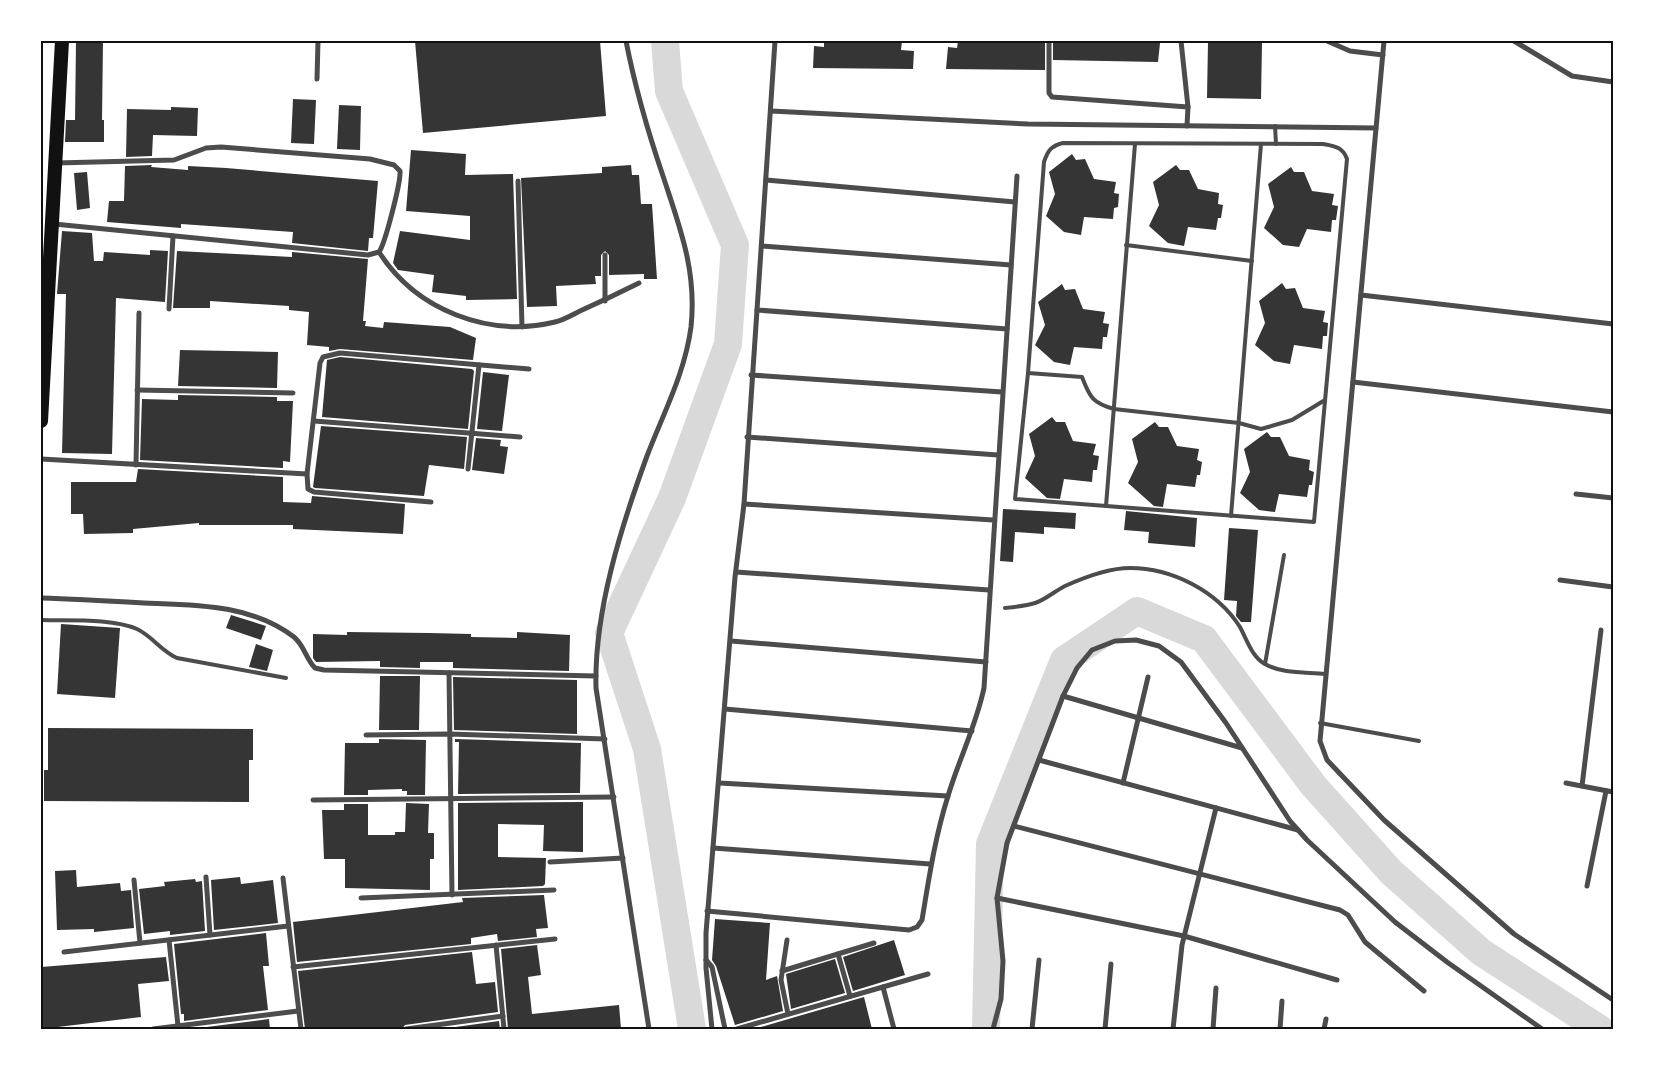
<svg xmlns="http://www.w3.org/2000/svg" width="1654" height="1070" font-family="Quicksand,sans-serif">
<style>
.lines{fill:none;stroke-linecap:round;stroke-linejoin:round}
.river{stroke:#d9d9d9;stroke-width:28}
.building{fill:#353535}
.service{stroke:#4c4c4c;stroke-width:4}
.minor{stroke:#4c4c4c;stroke-width:5}
.trunk{stroke:#111;stroke-width:14}
.neatline{fill:none;stroke:#111;stroke-width:2}
</style>
<rect width="100%" height="100%" fill="#fff"/>
<g class="lines">
<!-- river -->
<g class="river">
<polyline points="665,41 669,91 735,245 728,344 672,498 609,633 647,749 692,1029"/>
<polyline points="986,1029 990,844 1064,660 1137,611 1204,639 1313,785 1391,872 1481,952 1600,1029"/>
</g>
</g>
<!-- building -->
<g class="building">
<polygon points="76,41 103,41 102,120 104,120 104,142 65,142 66,120 75,120"/>
<polygon points="415,41 600,41 606,116 423,133"/>
<polygon points="824,41 902,41 901,50 914,51 913,69 813,68 814,46 824,47"/>
<polygon points="958,41 1045,41 1045,70 946,69 948,47 957,48"/>
<polygon points="1053,41 1147,41 1160,43 1158,62 1053,60"/>
<polygon points="1208,42 1262,43 1261,99 1207,98"/>
<polygon points="293,99 316,100 314,144 291,143"/>
<polygon points="339,105 361,106 360,150 337,149"/>
<polygon points="171,107 198,108 197,136 153,135 152,156 126,157 127,109 171,110"/>
<polygon points="411,150 466,154 465,175 513,174 517,299 466,300 466,296 432,292 434,275 398,270 393,263 400,231 470,240 470,216 406,211"/>
<polygon points="1072,154 1076,160 1085,159 1094,179 1116,182 1114,193 1119,194 1118,207 1114,208 1113,219 1084,217 1081,235 1064,232 1046,216 1055,194 1049,172"/>
<polygon points="152,165 151,167 188,170 188,166 226,168 378,181 373,238 369,238 368,251 292,243 293,232 181,224 181,228 107,222 109,201 124,201 125,166"/>
<polygon points="631,165 632,175 639,175 641,204 652,204 657,279 644,279 644,274 609,275 609,255 605,251 601,255 601,276 595,276 596,284 556,286 557,306 527,307 521,178 602,173 602,167"/>
<polygon points="1176,165 1180,170 1189,170 1198,189 1219,193 1218,204 1223,205 1221,218 1218,218 1216,230 1188,227 1184,246 1168,243 1149,226 1159,205 1153,182"/>
<polygon points="1291,167 1294,172 1304,172 1312,191 1334,194 1332,205 1338,206 1336,220 1332,220 1331,232 1307,229 1299,247 1283,245 1264,228 1274,207 1268,184"/>
<polygon points="87,172 90,208 77,210 74,173"/>
<polygon points="62,231 92,233 94,261 103,261 104,252 150,255 150,250 168,251 165,302 116,298 112,454 62,453 66,294 57,294"/>
<polygon points="177,251 292,257 292,252 368,259 363,321 366,321 365,326 383,328 384,322 450,327 476,338 473,360 340,349 329,351 329,347 307,345 309,312 289,310 289,306 210,301 210,308 173,308"/>
<polygon points="1282,283 1286,289 1295,288 1303,308 1325,311 1323,322 1328,323 1327,336 1323,336 1322,349 1294,345 1290,364 1274,361 1255,345 1265,323 1259,301"/>
<polygon points="1062,284 1065,290 1075,289 1083,309 1105,312 1103,323 1109,324 1107,337 1103,337 1102,349 1074,347 1070,365 1054,362 1035,345 1045,325 1038,302"/>
<polygon points="180,350 278,352 277,388 178,386"/>
<polygon points="340,357 472,369 474,371 468,429 322,417 327,360"/>
<polygon points="483,372 509,375 502,431 477,429"/>
<polygon points="178,395 277,397 277,401 293,401 290,462 283,461 283,468 140,460 142,399 178,400"/>
<polygon points="1052,417 1056,422 1065,422 1073,441 1096,444 1093,455 1099,456 1097,470 1093,470 1092,482 1064,479 1060,499 1047,498 1025,478 1035,456 1029,434"/>
<polygon points="1155,422 1159,427 1168,427 1177,446 1199,449 1197,460 1202,462 1200,475 1197,475 1195,487 1167,484 1163,507 1154,506 1128,483 1138,462 1132,439"/>
<polygon points="321,426 467,437 464,469 429,465 424,496 315,488 313,487"/>
<polygon points="1267,432 1271,437 1280,437 1289,456 1310,460 1309,470 1314,472 1312,485 1309,485 1307,497 1279,494 1275,512 1259,510 1240,493 1250,472 1244,449"/>
<polygon points="476,438 501,440 500,446 508,447 504,474 472,470"/>
<polygon points="138,469 283,477 283,502 311,503 312,496 405,504 403,534 293,529 293,525 199,525 199,523 133,529 133,533 84,534 83,514 71,514 71,482 136,482"/>
<polygon points="1003,509 1076,513 1075,529 1044,527 1044,534 1015,532 1013,562 1000,561"/>
<polygon points="1126,511 1197,518 1195,547 1148,543 1149,532 1124,530"/>
<polygon points="1229,528 1258,530 1251,622 1241,622 1236,616 1237,601 1224,600"/>
<polygon points="231,615 266,626 261,640 226,628"/>
<polygon points="61,624 120,628 115,698 57,694"/>
<polygon points="347,632 429,633 471,634 471,637 517,638 517,632 570,635 569,671 453,668 453,662 420,662 420,668 380,667 380,661 316,662 313,658 313,634 347,635"/>
<polygon points="256,644 273,650 267,671 249,667"/>
<polygon points="380,676 420,676 419,730 379,730"/>
<polygon points="453,677 577,680 577,734 454,730"/>
<polygon points="48,728 253,729 253,760 249,760 249,802 44,801 44,770 48,770"/>
<polygon points="379,739 426,740 425,795 407,795 407,791 402,791 402,789 368,790 368,795 344,795 345,743 379,743"/>
<polygon points="455,739 581,743 580,793 458,794 459,742 455,742"/>
<polygon points="583,802 583,852 543,851 544,825 498,824 498,857 546,858 545,884 543,886 458,890 458,803"/>
<polygon points="406,803 429,804 428,833 434,833 434,859 430,859 430,890 345,888 345,859 324,859 322,810 344,810 344,804 368,804 368,835 395,835 395,832 405,832"/>
<polygon points="76,870 77,887 120,883 121,891 131,890 134,928 94,932 94,929 57,930 55,871"/>
<polygon points="240,877 241,884 273,880 278,923 214,930 211,880"/>
<polygon points="195,879 196,882 202,881 205,931 170,935 170,931 144,934 139,889 165,886 164,882"/>
<polygon points="544,895 548,928 536,929 537,937 498,941 497,934 471,938 471,944 297,962 293,922 463,902 462,898"/>
<polygon points="715,919 770,923 766,980 777,976 783,1011 735,1025 716,966 712,960"/>
<polygon points="266,933 269,966 263,966 268,1010 184,1021 184,1014 181,1014 174,944"/>
<polygon points="894,940 905,975 853,991 843,957"/>
<polygon points="537,945 541,975 528,977 532,1014 619,1005 621,1029 508,1029 501,949"/>
<polygon points="472,952 476,984 495,982 498,1012 405,1025 402,1029 305,1029 298,971"/>
<polygon points="166,957 169,981 138,984 141,1017 41,1029 41,967"/>
<polygon points="835,959 845,993 791,1009 786,974"/>
<polygon points="864,997 872,1029 754,1029"/>
<polygon points="269,1019 270,1029 191,1029"/>
<polygon points="499,1021 500,1029 441,1029"/>
</g>
<g class="lines">
<!-- service -->
<g class="service">
<polyline points="1275,126 1276,144"/>
<path d="M1063,143L1323,144C1334,146 1343,147 1347,159L1314,522L1015,499L1028,373L1044,162C1048,150 1051,146 1063,143Z"/>
<polyline points="1126,245 1252,261"/>
<path d="M1028,373L1082,377C1090,398 1093,403 1114,409L1239,423L1261,429L1292,420L1325,400"/>
<polyline points="1106,506 1135,144"/>
<polyline points="1231,516 1261,144"/>
<path d="M1005,608C1015,607 1026,606 1035,603C1045,600 1055,591 1065,586C1085,577 1108,568 1130,568C1172,568 1217,591 1240,627C1247,640 1252,657 1265,664C1282,674 1307,672 1325,674"/>
<path d="M41,620C69,621 112,618 137,629C152,636 161,651 177,658L286,678"/>
<polyline points="1265,664 1284,555"/>
<polyline points="1320,723 1419,741"/>
</g>
<!-- minor -->
<g class="minor">
<path d="M626,41C635,87 648,132 663,176C680,228 697,271 691,327C685,373 663,414 647,456C621,527 594,612 596,688L649,1029"/>
<polyline points="1049,41 1049,93 1052,97 1188,107 1181,41"/>
<polyline points="1327,41 1350,51 1383,55"/>
<polyline points="1384,41 1320,741 1327,760 1384,820 1514,934 1613,1000"/>
<polyline points="1514,41 1572,76 1613,82"/>
<polyline points="317,79 318,41"/>
<polyline points="771,111 1028,124 1376,128"/>
<polyline points="1187,126 1188,107"/>
<polyline points="766,180 1015,202"/>
<polyline points="518,181 522,327"/>
<path d="M54,224L368,255L379,252C385,244 401,182 400,171L394,165L370,159L221,147L206,148L174,160L56,163"/>
<polyline points="762,246 1011,265"/>
<path d="M379,252C416,310 488,338 555,322C564,320 572,315 580,311C600,302 619,293 639,283"/>
<polyline points="605,255 605,301"/>
<polyline points="1361,295 1613,324"/>
<polyline points="169,309 173,236"/>
<polyline points="757,310 1007,329"/>
<polyline points="751,375 1002,392"/>
<polyline points="1353,382 1613,412"/>
<polyline points="137,390 293,393"/>
<polyline points="314,421 520,437"/>
<polyline points="747,437 998,455"/>
<polyline points="41,459 307,474"/>
<polyline points="136,465 139,313"/>
<polyline points="468,469 479,365"/>
<polyline points="1576,494 1613,498"/>
<polyline points="431,502 314,492 308,489 307,474 320,363 323,357 340,353 529,369"/>
<polyline points="744,504 993,520"/>
<polyline points="736,572 989,590"/>
<polyline points="1560,580 1613,587"/>
<path d="M41,598C76,599 110,601 144,603C195,605 251,604 294,637C304,645 306,659 315,668L324,670L596,676"/>
<polyline points="731,641 986,662"/>
<polyline points="449,673 452,895"/>
<polyline points="1063,696 1242,748"/>
<polyline points="725,709 972,731"/>
<polyline points="366,735 450,734 605,739"/>
<polyline points="1039,760 1298,830"/>
<polyline points="719,783 948,796"/>
<polyline points="1123,783 1148,677"/>
<polyline points="1566,783 1613,792"/>
<polyline points="1582,786 1601,630"/>
<polyline points="313,800 614,797"/>
<polyline points="1014,826 1340,910 1348,915 1365,942 1424,991"/>
<polyline points="713,848 930,864"/>
<polyline points="550,862 623,858"/>
<polyline points="206,877 210,935"/>
<polyline points="283,878 301,1029"/>
<polyline points="134,880 140,943"/>
<polyline points="1587,886 1606,791"/>
<polyline points="361,898 554,890"/>
<polyline points="997,898 1184,936 1337,980"/>
<path d="M707,911L909,930L917,927L922,920C929,878 935,837 948,796C959,759 976,726 984,688L1017,176"/>
<polyline points="169,940 178,1026"/>
<polyline points="787,940 781,980 788,1014"/>
<polyline points="496,945 504,1029"/>
<polyline points="64,952 288,926"/>
<polyline points="838,954 850,996"/>
<polyline points="706,960 712,967 725,1029"/>
<polyline points="293,967 555,939"/>
<polyline points="782,971 874,943"/>
<polyline points="883,987 894,1029"/>
<polyline points="153,1029 298,1011"/>
<polyline points="406,1029 503,1016"/>
<polyline points="712,1029 706,968 706,933 735,577 744,504 775,41"/>
<polyline points="737,1029 928,974"/>
<polyline points="993,1029 1001,999 1003,961 997,898 1007,843 1063,696 1077,668 1092,650 1115,641 1136,640 1159,646 1181,662 1226,723 1290,821 1307,840 1395,922 1447,962 1542,1029"/>
<polyline points="1032,1029 1039,960"/>
<polyline points="1105,1029 1111,964"/>
<polyline points="1173,1029 1182,945 1216,808"/>
<polyline points="1213,1029 1216,988"/>
<polyline points="1280,1029 1282,1001"/>
<polyline points="1324,1029 1326,1019"/>
</g>
<!-- trunk -->
<polyline class="trunk" points="41,421 62,41"/>
</g>
<!-- border -->
<rect width="1654" height="1070" fill="none" stroke="#ffffff" stroke-width="85"/>
<rect x="42" y="42" width="1570" height="986" class="neatline"/>
</svg>
